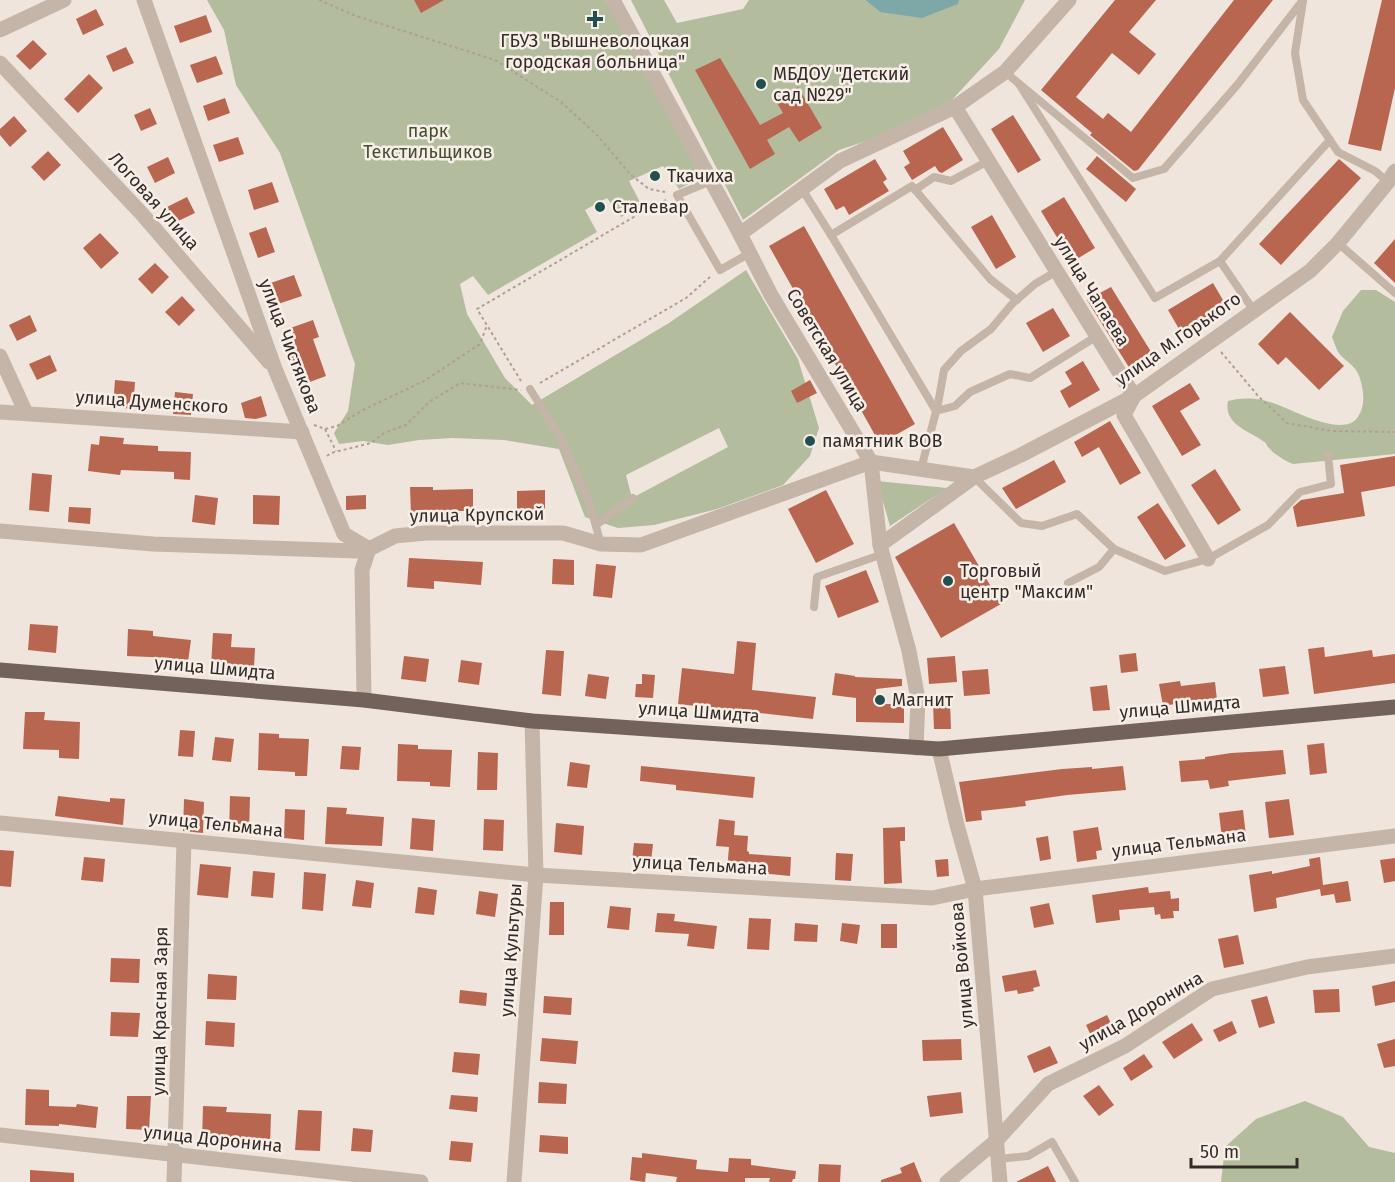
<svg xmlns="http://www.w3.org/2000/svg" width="1395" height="1182" font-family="'Fira Sans',sans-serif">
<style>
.green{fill:#b3bc9d;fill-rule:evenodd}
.water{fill:#7ea8a8}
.building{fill:#b86650}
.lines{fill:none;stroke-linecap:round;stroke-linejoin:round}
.path{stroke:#b19f93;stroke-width:2;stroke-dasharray:3 3;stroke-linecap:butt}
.lane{stroke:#c5b5a9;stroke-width:8}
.street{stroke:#c5b5a9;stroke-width:15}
.primary{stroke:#73625b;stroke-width:15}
.poi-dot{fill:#224f50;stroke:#f7efe7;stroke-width:2}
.labels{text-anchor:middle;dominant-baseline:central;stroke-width:5;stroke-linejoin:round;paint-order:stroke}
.poi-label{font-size:18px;fill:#332b28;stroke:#f7efe7;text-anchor:start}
.park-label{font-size:18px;fill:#444f2f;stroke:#f7efe7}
.street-label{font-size:18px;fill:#332b28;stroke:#f7efe7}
</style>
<rect width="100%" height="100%" fill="#efe5dc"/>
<!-- green -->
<g class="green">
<path d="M207,0H605L617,17L702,177L679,189L663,166L629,181L642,206L621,217L607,198L585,210L597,232L488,295L473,276L460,284L467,314L505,378L532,405L669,323L746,270L798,359L819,428L810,456L783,485L717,509L654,525L618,528L585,517L559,449L504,440L452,438L419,440L388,445L363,441L339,444L334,433L348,411L355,364L280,153L236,85L224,30ZM719,428L728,447L632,498L626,475Z"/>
<polygon points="631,0 664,0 677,23 743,9 749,0 865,0 880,12 957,4 959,0 1025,0 999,49 951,101 875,138 839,150 743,220"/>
<path d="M1361,290H1376L1395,302V454L1293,464C1285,461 1275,455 1269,448C1264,443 1269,445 1263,441C1249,431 1223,424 1228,401C1243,397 1258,398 1273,403C1292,409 1343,439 1358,417C1365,406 1364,395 1361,382C1357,363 1344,363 1337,350C1335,346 1334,341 1332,337L1343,311Z"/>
<polygon points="877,481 947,488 890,526"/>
<polygon points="1305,1101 1343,1117 1369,1147 1395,1153 1395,1182 1221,1182 1225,1147 1256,1119"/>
</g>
<!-- water -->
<polygon class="water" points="865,0 959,0 958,4 922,18 880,12"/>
<!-- building -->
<g class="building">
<polygon points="414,0 444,0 421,13"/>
<polygon points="1115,0 1156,0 1129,32 1156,54 1139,75 1112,53 1076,97 1103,119 1108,113 1131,132 1234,0 1273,0 1138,170 1134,171 1090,135 1092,133 1041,90"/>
<polygon points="1382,0 1395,0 1395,88 1381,151 1348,144"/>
<polygon points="96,9 104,25 83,35 76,19"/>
<polygon points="206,15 212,32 180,43 174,26"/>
<polygon points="33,40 47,54 30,70 16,56"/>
<polygon points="126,47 134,63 113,72 106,56"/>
<polygon points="216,56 223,74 197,83 190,65"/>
<polygon points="720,58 760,125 783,113 776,101 798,87 822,128 799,142 789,127 767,140 775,154 750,169 695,70"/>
<polygon points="89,74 103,88 78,113 64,99"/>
<polygon points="225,98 230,113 208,121 203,106"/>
<polygon points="150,108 157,124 141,131 134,115"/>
<polygon points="1013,115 1041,160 1018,173 991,129"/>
<polygon points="14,116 27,131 10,147 0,135 0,129"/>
<polygon points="943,127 963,160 942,173 939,172 935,166 912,180 904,167 910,163 903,151"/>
<polygon points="238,137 244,154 219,162 213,145"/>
<polygon points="48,151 61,165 44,181 31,167"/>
<polygon points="1097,156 1136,189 1126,202 1086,169"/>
<polygon points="168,157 175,173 155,183 147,167"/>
<polygon points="875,159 887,179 883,182 889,191 849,215 844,206 836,210 824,189"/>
<polygon points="1339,159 1361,178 1281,265 1259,244"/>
<polygon points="272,182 279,202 254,210 248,190"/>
<polygon points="187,197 195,213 174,223 167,207"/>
<polygon points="1064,197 1095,248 1072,262 1041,211"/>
<polygon points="992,215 1016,257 996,269 971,227"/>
<polygon points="804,226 915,424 880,444 769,246"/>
<polygon points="266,227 275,252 258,258 249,233"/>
<polygon points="100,233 119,253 101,269 83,248"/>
<polygon points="1395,239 1395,283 1374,263"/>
<polygon points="155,263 169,277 152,294 138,279"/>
<polygon points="294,275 302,296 272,306 265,285"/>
<polygon points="1213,283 1227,307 1182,334 1168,310"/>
<polygon points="1111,287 1153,355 1130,369 1087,300"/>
<polygon points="182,296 195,310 179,326 165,312"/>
<polygon points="1053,308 1070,336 1043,352 1026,323"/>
<polygon points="1290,312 1344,366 1319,390 1286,357 1278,365 1258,344"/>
<polygon points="30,315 37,331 17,341 9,325"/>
<polygon points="313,320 319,337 313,339 326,376 299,386 282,331"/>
<polygon points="50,355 57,371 37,380 29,364"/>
<polygon points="1083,361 1100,390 1069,408 1060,391 1072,384 1065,372"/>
<polygon points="115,380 135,382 133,409 113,407"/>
<polygon points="810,380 817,393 797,403 791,391"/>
<polygon points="1190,383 1200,399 1180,411 1201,445 1182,456 1152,406"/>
<polygon points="175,392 193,394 191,415 173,414"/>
<polygon points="261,396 267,416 256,419 245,418 241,403"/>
<polygon points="1110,421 1141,473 1120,485 1099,447 1082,457 1074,442"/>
<polygon points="100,436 124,438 123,444 158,446 158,451 191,452 190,480 174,479 174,472 121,470 120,475 88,471 91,444 99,445"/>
<polygon points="1395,456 1395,486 1361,492 1365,516 1297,527 1293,507 1301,500 1344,493 1340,465"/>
<polygon points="1054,460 1066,482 1016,509 1002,488"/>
<polygon points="1215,469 1241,510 1218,525 1191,485"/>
<polygon points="32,473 52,475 49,512 29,510"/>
<polygon points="410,487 433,487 433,490 473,489 473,511 433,511 433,514 411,514"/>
<polygon points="545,490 545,518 517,518 517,491"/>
<polygon points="826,490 854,544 816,563 788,509"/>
<polygon points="195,495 218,498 215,525 192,522"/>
<polygon points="253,495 280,496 279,525 253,524"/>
<polygon points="366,495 366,509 346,510 346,496"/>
<polygon points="1158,503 1186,546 1165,560 1137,517"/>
<polygon points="69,507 91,508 90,524 68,522"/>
<polygon points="954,523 1001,604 941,638 895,557"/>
<polygon points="409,558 483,562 481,585 434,581 434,589 407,587"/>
<polygon points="553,559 574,560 574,585 552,584"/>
<polygon points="596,564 616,566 612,598 593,596"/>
<polygon points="866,570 879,602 838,618 825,586"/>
<polygon points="30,624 58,626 56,653 28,650"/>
<polygon points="128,629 153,631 153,636 191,640 188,662 171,661 172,658 127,656"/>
<polygon points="213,633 232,634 231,647 255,648 254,667 211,666"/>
<polygon points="737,641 756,643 752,690 816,697 813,719 678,704 682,668 734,674"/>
<polygon points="1324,647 1325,657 1372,650 1373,657 1395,654 1395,683 1314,694 1308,649"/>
<polygon points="546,650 564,651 561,696 542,694"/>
<polygon points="1136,653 1138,671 1121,673 1119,655"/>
<polygon points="404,656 429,659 426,682 401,679"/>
<polygon points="955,656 957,682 929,684 927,658"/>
<polygon points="461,660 482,663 479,685 458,682"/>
<polygon points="1285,666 1289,694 1263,697 1259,669"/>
<polygon points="988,669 990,694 964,696 962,671"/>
<polygon points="835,673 855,676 855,677 902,679 902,686 876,689 876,704 904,704 904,723 856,722 856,698 832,695"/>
<polygon points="588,674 609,677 606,699 585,696"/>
<polygon points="642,674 655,675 653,698 635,697 636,684 642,684"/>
<polygon points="1180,681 1181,686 1215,682 1217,700 1200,702 1200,700 1163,706 1159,684"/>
<polygon points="1107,685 1110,710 1093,711 1090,687"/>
<polygon points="933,703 950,703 951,729 934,729"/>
<polygon points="25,712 45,712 44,720 80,722 79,759 59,758 59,750 23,749"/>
<polygon points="180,730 195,731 193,757 178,756"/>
<polygon points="259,733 279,734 279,738 309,739 307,776 295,776 295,772 258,770"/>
<polygon points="215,737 234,739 231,762 212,760"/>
<polygon points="1324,743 1327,773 1310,775 1307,745"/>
<polygon points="398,744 418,745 418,749 452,750 450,787 430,786 430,782 397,781"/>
<polygon points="342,746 361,747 359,770 340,769"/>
<polygon points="1283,750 1286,774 1228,781 1229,786 1210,789 1208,780 1181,782 1179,761 1205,759 1205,757 1231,753"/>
<polygon points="478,752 498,753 497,790 477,790"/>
<polygon points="570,762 590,765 587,788 567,786"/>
<polygon points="641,766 755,777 753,798 676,790 676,785 640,781"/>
<polygon points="1123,766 1126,790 1067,795 1025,801 1026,806 981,811 982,820 966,822 959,782 1062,769 1092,767 1092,769"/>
<polygon points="58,796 110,802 110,798 125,799 123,825 55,816"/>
<polygon points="230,796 250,797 249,834 229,834"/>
<polygon points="184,799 204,802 203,833 183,831"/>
<polygon points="1289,799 1294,835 1269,838 1265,802"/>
<polygon points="327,807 347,808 346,814 384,817 382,846 325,844"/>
<polygon points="285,809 305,810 304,840 284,838"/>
<polygon points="1243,810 1246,836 1222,839 1219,813"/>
<polygon points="412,818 435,820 433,851 410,849"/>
<polygon points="484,819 504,820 503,851 483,850"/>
<polygon points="719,819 735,821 734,835 748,836 747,851 749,852 749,854 791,857 790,876 727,870 729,847 716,846"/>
<polygon points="556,823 584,826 582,855 554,852"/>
<polygon points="905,827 905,841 900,841 902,883 884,884 883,828"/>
<polygon points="1098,827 1102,850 1096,851 1097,859 1077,862 1073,831"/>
<polygon points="1048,836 1051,859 1040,861 1036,838"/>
<polygon points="634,843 653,844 651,862 632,861"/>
<polygon points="0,850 14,851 11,887 0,886"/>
<polygon points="836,853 853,854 851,881 835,880"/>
<polygon points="84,857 105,859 103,882 81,880"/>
<polygon points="1320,857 1323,885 1348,881 1351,901 1336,903 1334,894 1321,896 1320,889 1276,898 1277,908 1254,912 1249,875 1272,871 1272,874 1310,866 1309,859"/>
<polygon points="1395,858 1395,881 1384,883 1380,860"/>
<polygon points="948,859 949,876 937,877 935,860"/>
<polygon points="200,864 231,867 228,898 197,895"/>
<polygon points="253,871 275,873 273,898 251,896"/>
<polygon points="304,872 326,874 323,911 302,909"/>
<polygon points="356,880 374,883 371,908 352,906"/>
<polygon points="418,887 437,890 434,915 415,913"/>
<polygon points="1148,887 1149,893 1170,891 1171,899 1179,898 1179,911 1173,911 1174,918 1161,919 1160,914 1155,915 1154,907 1119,910 1120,920 1096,923 1092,895"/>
<polygon points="479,891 498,894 495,917 476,914"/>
<polygon points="550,902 564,902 564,935 549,935"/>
<polygon points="1049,903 1054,924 1034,928 1030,907"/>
<polygon points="610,906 631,908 629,930 607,928"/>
<polygon points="657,913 675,914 674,921 717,926 714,949 687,946 689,934 655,932"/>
<polygon points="749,918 771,919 769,950 747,949"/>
<polygon points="795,923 818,925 817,942 794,941"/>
<polygon points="842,923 860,925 857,944 840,941"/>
<rect x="881" y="924" width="16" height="24"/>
<polygon points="1238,935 1244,964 1224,968 1218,939"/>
<polygon points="111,958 140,959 139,983 110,982"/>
<polygon points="1036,970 1040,986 1033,988 1034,991 1018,994 1017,990 1005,992 1002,976"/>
<polygon points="208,974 237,976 236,1000 207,999"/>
<polygon points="1395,981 1395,1002 1375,1006 1372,986"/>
<polygon points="1339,989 1340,1012 1315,1013 1313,990"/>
<polygon points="460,990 487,993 486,1006 459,1003"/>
<polygon points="544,996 572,998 571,1015 543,1013"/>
<polygon points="1267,996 1275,1023 1259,1028 1251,1000"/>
<polygon points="111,1012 140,1013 138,1037 110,1036"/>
<polygon points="1107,1015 1115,1032 1094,1042 1086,1025"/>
<polygon points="206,1021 235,1023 234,1047 205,1045"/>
<polygon points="1232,1021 1237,1033 1219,1042 1213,1030"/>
<polygon points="1192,1023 1203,1040 1174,1059 1162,1042"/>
<polygon points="542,1038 578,1041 576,1064 540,1061"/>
<polygon points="961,1039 962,1060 923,1061 922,1040"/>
<polygon points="1395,1039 1395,1066 1384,1068 1377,1044"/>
<polygon points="1050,1046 1058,1063 1034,1073 1027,1056"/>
<polygon points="454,1052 480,1054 478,1075 452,1072"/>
<polygon points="1144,1054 1153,1067 1131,1081 1123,1068"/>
<polygon points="539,1082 567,1084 566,1104 538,1103"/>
<polygon points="1099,1085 1114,1105 1099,1116 1083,1096"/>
<polygon points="26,1089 49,1090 49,1106 76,1107 77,1104 98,1107 96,1128 59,1124 59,1126 25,1125"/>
<polygon points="961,1092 963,1113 930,1117 927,1096"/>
<polygon points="451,1095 478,1097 477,1112 449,1109"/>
<polygon points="127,1096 151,1096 149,1130 126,1129"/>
<polygon points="203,1106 227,1107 226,1112 271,1114 270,1147 246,1146 246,1141 202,1140"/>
<polygon points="298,1110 322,1111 320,1151 295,1150"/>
<polygon points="353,1128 373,1130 371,1152 351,1151"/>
<polygon points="540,1135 568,1137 568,1154 539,1152"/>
<polygon points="451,1141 473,1143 471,1162 449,1160"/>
<polygon points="642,1153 697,1160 696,1169 728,1172 729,1158 751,1159 751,1165 796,1171 795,1179 793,1179 792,1182 769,1182 770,1178 745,1178 745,1182 676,1182 677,1177 646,1173 645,1182 630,1180 632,1157 642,1158"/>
<polygon points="914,1162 922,1182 881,1182 881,1180 902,1173 900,1168"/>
<polygon points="819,1164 841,1165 840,1182 818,1182"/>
<polygon points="1048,1166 1056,1182 1016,1182"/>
<polygon points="30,1170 74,1173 74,1182 30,1182"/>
</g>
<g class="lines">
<!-- path -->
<g class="path">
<polyline points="319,0 356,16 495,60 561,102 597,135 631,175 649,189 665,192"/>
<polyline points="1221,352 1259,397 1287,423 1331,431 1395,432"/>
<polyline points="521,381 477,309 637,215 666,200"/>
<polyline points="540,383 686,298 710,277"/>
<polyline points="314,425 325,429 337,426 363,410 424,381 480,344 487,325"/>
<polyline points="325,429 336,451"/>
<polyline points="327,456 331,453 371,443 384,433 406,425 429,402 460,383 521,390"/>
</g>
<!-- lane -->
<g class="lane">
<polyline points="1303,1 1295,53 1303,100 1338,152 1375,171 1388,182"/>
<polyline points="1005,72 1133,178 1164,169 1238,84 1303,0"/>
<polyline points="1019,84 1155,298 1220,261 1330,140"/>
<polyline points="711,181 677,195 720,270 750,253"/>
<polyline points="802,189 831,235 912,186 990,279 1017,300"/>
<polyline points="915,190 934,177 951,181 988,161"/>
<polyline points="831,235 936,411 955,406 970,392 1010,374 1030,378 1097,336"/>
<polyline points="1338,243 1395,293"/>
<polyline points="1220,261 1254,311"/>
<polyline points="530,389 560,437 589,502 601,544"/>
<polyline points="921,469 938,404 944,370 961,351 991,329 1012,304 1035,284 1057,271"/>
<polyline points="974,477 1021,523 1042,526 1077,514 1114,549"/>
<polyline points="596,525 633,498"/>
<polyline points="1068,583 1099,567 1114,549 1165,571 1208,559 1268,525 1300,492 1331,484 1328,455"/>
<polyline points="814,607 817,577 883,554"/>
<polyline points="998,1159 1028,1156 1052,1142 1075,1182"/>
</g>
<!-- street -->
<g class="street">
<polyline points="144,0 275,369 344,534 369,549"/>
<polyline points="613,0 740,234 771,295 871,462 880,545 909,651 918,699 916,748"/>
<polyline points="0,30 64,0"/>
<polyline points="0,63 142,214 269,362"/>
<polyline points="955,107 1134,396 1124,415 1208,559"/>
<polyline points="740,234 840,161 955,107 1005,72 1069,0"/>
<polyline points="0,356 26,413"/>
<polyline points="0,412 302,432"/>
<polyline points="0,531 153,544 357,551 369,549 395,536 426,533 563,533 601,544 641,545 871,462 974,477 1021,455 1134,396 1310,271 1338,243 1388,182 1395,171"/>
<polyline points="880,545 974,477"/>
<polyline points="364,700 362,570 369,549"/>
<polyline points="939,749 957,825 975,889 1000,1182"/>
<polyline points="0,823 536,875 932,898 975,889 1395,836"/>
<polyline points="0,1135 421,1182"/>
<polyline points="174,1182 184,841"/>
<polyline points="514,1182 536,875 532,721"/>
<polyline points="947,1182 996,1141 1048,1084 1125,1046 1212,989 1307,967 1395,956"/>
</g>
<!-- primary -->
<polyline class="primary" points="0,670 364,700 532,721 939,749 1395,707"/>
</g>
<!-- markers -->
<g class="poi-dot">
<path d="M592 10h6v6h6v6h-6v6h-6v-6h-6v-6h6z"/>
<circle cx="761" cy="84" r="6"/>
<circle cx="655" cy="176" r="6"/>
<circle cx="600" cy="207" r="6"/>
<circle cx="810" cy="441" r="6"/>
<circle cx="948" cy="581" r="6"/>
<circle cx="880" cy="700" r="6"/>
</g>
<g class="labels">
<!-- poi labels -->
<g class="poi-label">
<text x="595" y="41" text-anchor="middle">ГБУЗ "Вышневолоцкая<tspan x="595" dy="21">городская больница"</tspan></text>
<text x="773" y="74">МБДОУ "Детский<tspan x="773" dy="21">сад №29"</tspan></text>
<text x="667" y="176">Ткачиха</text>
<text x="612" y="207">Сталевар</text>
<text x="822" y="441">памятник ВОВ</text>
<text x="960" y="571">Торговый<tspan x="960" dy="21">центр "Максим"</tspan></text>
<text x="892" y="700">Магнит</text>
</g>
<!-- park labels -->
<g class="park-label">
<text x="428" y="131">парк<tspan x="428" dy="21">Текстильщиков</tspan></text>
</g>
<!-- street labels -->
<g class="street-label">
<text transform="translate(154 201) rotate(48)">Логовая улица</text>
<text transform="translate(1092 291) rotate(58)">улица Чапаева</text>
<text transform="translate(1178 339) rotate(-35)">улица М.Горького</text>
<text transform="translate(290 346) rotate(69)">улица Чистякова</text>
<text transform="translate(827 350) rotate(59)">Советская улица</text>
<text transform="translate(152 402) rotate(4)">улица Думенского</text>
<text transform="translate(477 515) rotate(-1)">улица Крупской</text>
<text transform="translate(215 668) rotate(5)">улица Шмидта</text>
<text transform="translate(1180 707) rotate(-5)">улица Шмидта</text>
<text transform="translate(699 712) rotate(4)">улица Шмидта</text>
<text transform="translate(216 824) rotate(6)">улица Тельмана</text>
<text transform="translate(1179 843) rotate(-7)">улица Тельмана</text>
<text transform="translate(700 865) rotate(3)">улица Тельмана</text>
<text transform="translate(511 950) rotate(-86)">улица Культуры</text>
<text transform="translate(962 965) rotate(-95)">улица Войкова</text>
<text transform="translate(160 1011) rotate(-89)">улица Красная Заря</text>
<text transform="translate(1141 1011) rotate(-30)">улица Доронина</text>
<text transform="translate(213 1139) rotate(6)">улица Доронина</text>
</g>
</g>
<!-- scale -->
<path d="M1191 1158v9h106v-9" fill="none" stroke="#332b28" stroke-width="3"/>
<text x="1200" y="1158" font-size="18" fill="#332b28" stroke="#f7efe7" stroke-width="4.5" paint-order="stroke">50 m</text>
</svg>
